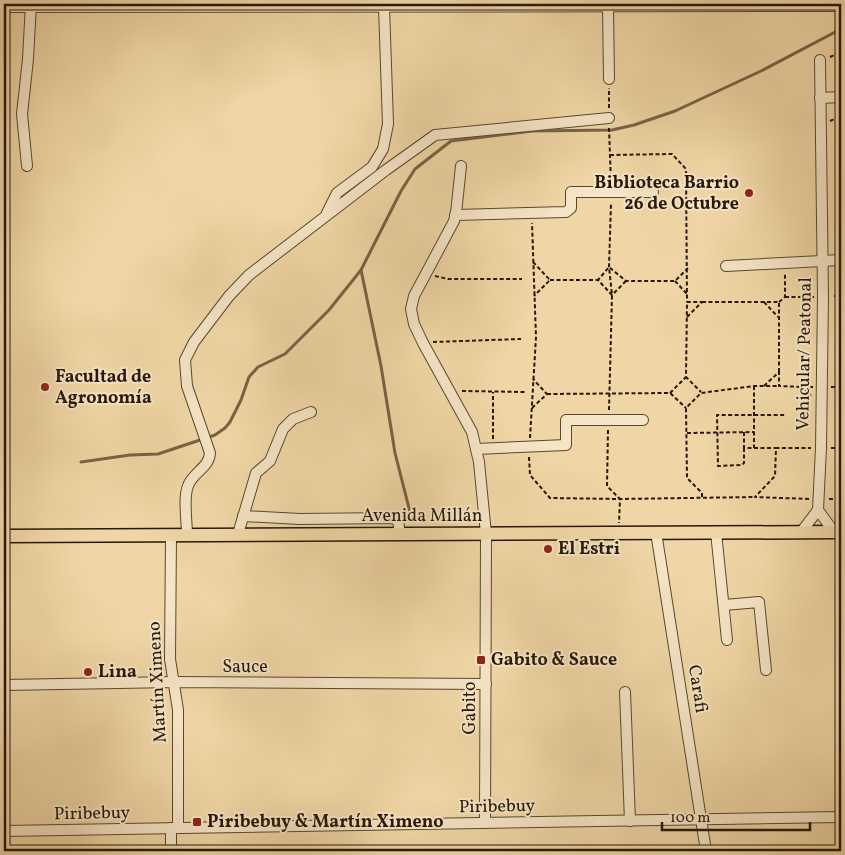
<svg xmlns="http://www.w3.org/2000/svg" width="845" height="855" font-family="Vollkorn,serif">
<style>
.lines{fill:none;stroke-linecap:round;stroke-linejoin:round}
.stream{stroke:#766346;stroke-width:3}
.minor-casing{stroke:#584830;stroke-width:12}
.major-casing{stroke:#261808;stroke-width:15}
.path{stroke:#261808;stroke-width:2;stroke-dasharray:4 2.5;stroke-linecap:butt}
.minor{stroke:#f5e4c5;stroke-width:10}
.major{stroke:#f0d6a6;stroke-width:12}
.poi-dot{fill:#8f2418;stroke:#f5e4c5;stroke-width:2}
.labels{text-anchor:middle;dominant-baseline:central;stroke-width:4;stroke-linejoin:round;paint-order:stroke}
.poi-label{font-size:18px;font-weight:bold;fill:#261808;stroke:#f5e4c5;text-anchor:start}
.street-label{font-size:18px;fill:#261808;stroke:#f5e4c5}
</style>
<rect width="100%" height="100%" fill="#f0d6a6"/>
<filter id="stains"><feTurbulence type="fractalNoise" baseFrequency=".004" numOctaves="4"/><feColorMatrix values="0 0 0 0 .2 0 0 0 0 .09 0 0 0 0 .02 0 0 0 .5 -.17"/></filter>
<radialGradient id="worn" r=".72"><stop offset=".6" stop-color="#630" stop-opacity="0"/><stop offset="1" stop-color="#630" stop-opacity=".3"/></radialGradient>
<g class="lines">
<!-- stream -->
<g class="stream">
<polyline points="361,270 381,366 395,453 411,516"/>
<polyline points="81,462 130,455 158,454 215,435 225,428 230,422 241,400 249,377 258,367 285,354 329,310 361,270 401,191 415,169 451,141 532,131 612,130 634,125 675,111 761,71 841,29"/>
</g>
<!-- minor casing -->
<g class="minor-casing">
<g id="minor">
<polyline points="4,7 841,6"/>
<polyline points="608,7 609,79"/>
<polyline points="820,60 823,297 821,448 818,510 834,532"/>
<polyline points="820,98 841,97"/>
<polyline points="27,166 22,114 28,59 31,4"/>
<polyline points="461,166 456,213 454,221 414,296 411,309 414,324 423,343 472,432 479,462 486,534 485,823"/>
<polyline points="327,213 337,193 372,167 383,149 388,124 384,7"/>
<polyline points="455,215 566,212 571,208 571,192 653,192"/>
<polyline points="726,266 841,260"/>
<polyline points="476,449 566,445 566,420 643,420"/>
<polyline points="243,516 300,519 393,518 398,521 400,534"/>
<polyline points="802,531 818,510"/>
<polyline points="656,532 706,851"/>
<polyline points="716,532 727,640"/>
<polyline points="238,534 256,473 270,461 283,429 293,419 311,412"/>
<polyline points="171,535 170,659 178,710 178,828"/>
<path d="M187,535C187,521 183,498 188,486C192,473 209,468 210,453L187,386L185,360L194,342L229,296L249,275L386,170L435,135L609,118"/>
<polyline points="724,605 759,602 766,670"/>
<polyline points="4,685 175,682 486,684"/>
<polyline points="625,692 630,821"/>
<polyline points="4,831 841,817"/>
<polyline points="171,851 171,828"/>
</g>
</g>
<!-- major casing -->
<g class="major-casing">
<polyline id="major" points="4,536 841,532"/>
</g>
<!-- path -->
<g class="path">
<polyline points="830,57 841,52"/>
<polyline points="609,108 609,88"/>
<polyline points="830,121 841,116"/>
<polyline points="609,128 611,183"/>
<polyline points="610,155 672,154 686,169 687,302"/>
<polyline points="533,262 550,280 534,296"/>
<polyline points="435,276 448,279 522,279"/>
<polyline points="550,280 598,280"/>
<polyline points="626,281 612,295 598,280 609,267 626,281 675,281 688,268"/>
<polyline points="675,281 687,294"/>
<polyline points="834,296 841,296"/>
<polyline points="785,297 814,297"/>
<polyline points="702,302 779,302 779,372"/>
<polyline points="764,302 778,317"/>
<polyline points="779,302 785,297 785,273"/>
<polyline points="687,317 702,302 687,302 686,377 701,392"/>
<polyline points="433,342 521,339"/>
<polyline points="754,386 754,448"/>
<polyline points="764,386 779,372 779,386 803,387"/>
<polyline points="831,387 841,387"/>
<polyline points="462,391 525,392"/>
<polyline points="670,393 686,377"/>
<polyline points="547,394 670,393 686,408"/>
<polyline points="811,396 803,387 813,387"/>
<polyline points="532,408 547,394 533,379"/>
<polyline points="609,410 612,295 609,267 611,203"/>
<polyline points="608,430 607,486 620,499 619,523"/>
<polyline points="744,432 744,448 776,448"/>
<polyline points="687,433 754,432"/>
<polyline points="530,438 536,337 532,223"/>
<polyline points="493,439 493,392"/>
<polyline points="744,448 744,463 742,465 718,466 717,415 785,415"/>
<polyline points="831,448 841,448"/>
<polyline points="529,457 530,475 550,498 620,499 755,497"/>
<polyline points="702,497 702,493 687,478 686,408 701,393 754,386 779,386"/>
<polyline points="809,499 755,497 775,476 776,448 811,448"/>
<polyline points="829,499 841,499"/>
</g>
<!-- minor -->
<use href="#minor" class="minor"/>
<!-- major -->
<use href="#major" class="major"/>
</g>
<!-- markers -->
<g class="poi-dot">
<circle cx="749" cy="193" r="5"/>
<circle cx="45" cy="387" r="5"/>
<circle cx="548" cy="549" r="5"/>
<rect x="476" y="655" width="10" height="10" rx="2.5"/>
<circle cx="88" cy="672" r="5"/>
<rect x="192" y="817" width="10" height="10" rx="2.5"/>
</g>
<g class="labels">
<!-- poi labels -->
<g class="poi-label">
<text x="739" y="183" text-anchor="end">Biblioteca Barrio<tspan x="739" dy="21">26 de Octubre</tspan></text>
<text x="55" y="377">Facultad de<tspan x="55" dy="21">Agronomía</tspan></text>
<text x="558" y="549">El Estri</text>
<text x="491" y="660">Gabito &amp; Sauce</text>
<text x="98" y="672">Lina</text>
<text x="207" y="822">Piribebuy &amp; Martín Ximeno</text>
</g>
<!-- street labels -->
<g class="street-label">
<text transform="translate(805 354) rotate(-89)">Vehicular/ Peatonal</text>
<text x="422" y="516">Avenida Millán</text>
<text x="245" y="667">Sauce</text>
<text transform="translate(158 682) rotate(-93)">Martín Ximeno</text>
<text transform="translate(697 689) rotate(81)">Carafi</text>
<text transform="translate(470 708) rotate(-90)">Gabito</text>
<text transform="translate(497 807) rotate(-1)">Piribebuy</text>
<text transform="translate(92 814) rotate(-1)">Piribebuy</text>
</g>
</g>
<!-- margin -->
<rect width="845" height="855" fill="none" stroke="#f0d6a6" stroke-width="20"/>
<rect x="5" y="5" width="835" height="845" fill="none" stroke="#261808" stroke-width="2.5"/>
<rect x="10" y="10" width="825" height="835" fill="none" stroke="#261808"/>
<!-- scale -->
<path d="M662 822v8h148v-8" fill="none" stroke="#261808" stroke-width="2.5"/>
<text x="670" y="822" font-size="15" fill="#261808" stroke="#f5e4c5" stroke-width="4" paint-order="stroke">100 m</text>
<rect width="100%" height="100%" filter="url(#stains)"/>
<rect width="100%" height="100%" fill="url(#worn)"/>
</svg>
